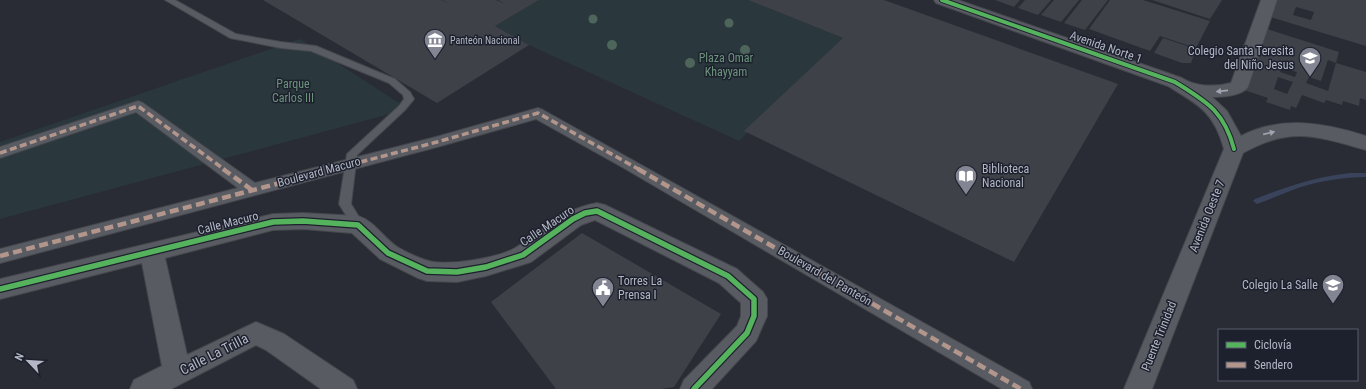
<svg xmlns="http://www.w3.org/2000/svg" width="1366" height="389" font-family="'Roboto Condensed',sans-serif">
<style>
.green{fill:#2a383d}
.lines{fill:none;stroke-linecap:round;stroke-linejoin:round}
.stream{fill:#39435c;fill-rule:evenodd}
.building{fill:#3e4148;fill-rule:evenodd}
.service-casing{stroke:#45474d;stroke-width:2}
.pedestrian-casing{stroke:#45474d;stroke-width:2}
.minor-casing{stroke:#45474d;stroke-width:2}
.service{fill:#595b62;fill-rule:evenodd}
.pedestrian{fill:#595b62;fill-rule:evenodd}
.minor{fill:#595b62;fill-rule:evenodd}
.quiet-far1{stroke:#b2968c;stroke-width:3.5;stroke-dasharray:7 3.5;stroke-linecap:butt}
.quiet{stroke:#b2968c;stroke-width:4.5;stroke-dasharray:9 4.5;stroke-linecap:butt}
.cycleway-far1-casing{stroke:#1d212e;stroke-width:6}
.cycleway-casing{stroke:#1d212e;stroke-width:8}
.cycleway-far1{stroke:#56b35d;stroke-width:4}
.cycleway{stroke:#56b35d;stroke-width:5.5}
.tree{fill:#4e655c}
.oneway{fill:#a1a5b1}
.labels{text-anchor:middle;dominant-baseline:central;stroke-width:3;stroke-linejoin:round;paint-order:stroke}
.far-poi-label{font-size:10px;fill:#b3b7c5;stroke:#1d212e;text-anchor:start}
.street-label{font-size:12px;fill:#b3b7c5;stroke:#1d212e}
.poi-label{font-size:12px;fill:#b3b7c5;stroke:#1d212e;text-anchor:end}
.park-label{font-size:12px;fill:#6c947c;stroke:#1d212e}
.near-street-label{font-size:14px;fill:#b3b7c5;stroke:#1d212e}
</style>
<rect width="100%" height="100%" fill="#292c34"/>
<!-- green -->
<g class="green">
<polygon points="539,0 748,0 843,38 739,141 529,45 495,26"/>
<polygon points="300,39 408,109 0,219 0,142"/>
</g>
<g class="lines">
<!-- stream -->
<path class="stream" d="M1351,173H1366V177C1343,177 1320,181 1298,188C1284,193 1271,199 1257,204L1253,201L1255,199C1286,187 1317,176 1351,173Z"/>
</g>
<!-- building -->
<g class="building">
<polygon points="263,0 441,0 451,5 442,0 496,0 505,4 498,0 539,0 495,26 529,45 437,103"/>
<polygon points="748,0 884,0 1118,84 1014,262 744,131 843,38"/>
<polygon points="995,0 1020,0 1014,7"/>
<polygon points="1025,0 1051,0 1038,15 1018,8"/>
<polygon points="1054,0 1079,0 1061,22 1041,15"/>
<polygon points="1082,0 1108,0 1085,30 1064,23"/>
<polygon points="1110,0 1143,0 1210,21 1196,48 1160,36 1150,51 1089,29"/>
<polygon points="1152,0 1222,0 1210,19"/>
<path d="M1274,0H1366V46L1267,16ZM1296,7L1314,12L1311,20L1293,15Z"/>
<path d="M1264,28L1339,52L1336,63L1328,60L1321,81L1309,77L1306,83L1328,91L1336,63L1366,72V100L1360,98L1359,106L1343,101L1342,105L1326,100L1324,103L1302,95L1296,108L1291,106L1290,110L1266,102L1268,98L1241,89ZM1282,68L1297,72L1295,77L1280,72ZM1278,77L1293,82L1287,94L1274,89Z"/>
<polygon points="1163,38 1196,49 1191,63 1182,63 1154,53"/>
<polygon points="582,233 721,314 674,387 661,389 556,389 491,302"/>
</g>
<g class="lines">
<!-- service casing -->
<g class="service-casing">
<polygon id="service" points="165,0 175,0 236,34 281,42 316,46 395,79 410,92 414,99 405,110 357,155 351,204 364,225 362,228 358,229 354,228 339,204 347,154 399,106 404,99 403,95 389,83 311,51 281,48 230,38"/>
</g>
<!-- pedestrian casing -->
<g class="pedestrian-casing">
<polygon id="pedestrian" points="138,101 143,103 255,183 436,137 538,108 543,110 1029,382 1032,389 1002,389 622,167 536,119 437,147 0,263 0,249 238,188 136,112 0,158 0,147"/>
</g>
<!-- minor casing -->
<g class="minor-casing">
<g id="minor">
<path d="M934,0H958L1182,78C1196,87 1215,87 1231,83L1261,0H1277L1248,87C1242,96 1223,97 1212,97L1227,111L1241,136C1281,115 1325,123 1366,136V150C1316,136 1291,126 1243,153L1152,389H1124L1224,149C1214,112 1199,105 1168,86L936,3Z"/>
<path d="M597,203L605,205L737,269L763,292L767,299V316L756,341L712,389H680L684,380L737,326L741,316V303L719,283L595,220L581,225L531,262L486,276L457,282L427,281L418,278L380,259L352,233L303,229L273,230L165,258L187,355L256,322L284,334L353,380L357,389H321L266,350L256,345L171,389H130L134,380L162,366L142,263L0,299V279L273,214L303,213L358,216C374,221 383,237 396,246C403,251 421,259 429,261C448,266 498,258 515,248C545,231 561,209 597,203Z"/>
</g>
</g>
<!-- service -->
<use href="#service" class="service"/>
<!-- pedestrian -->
<use href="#pedestrian" class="pedestrian"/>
<!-- minor -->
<use href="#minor" class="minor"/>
<!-- quiet-far1 -->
<g class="quiet-far1">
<polyline points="0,153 138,106 225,170"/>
<polyline points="330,170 437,142 538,113 640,170"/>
</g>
<!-- quiet -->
<g class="quiet">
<polyline points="223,169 252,190"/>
<polyline points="638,169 1021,389"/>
<polyline points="0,256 334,169"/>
</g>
<!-- cycleway-far1 casing -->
<g class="cycleway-far1-casing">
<path id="cycleway-far1" d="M942,0L1175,82C1207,102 1224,111 1234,149"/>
</g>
<!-- cycleway casing -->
<g class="cycleway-casing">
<polyline id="cycleway" points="0,289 273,222 303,221 358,225 388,253 427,271 457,272 486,267 523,255 573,219 585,213 597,211 728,276 754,299 754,316 747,333 694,389"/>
</g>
<!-- cycleway-far1 -->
<use href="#cycleway-far1" class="cycleway-far1"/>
<!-- cycleway -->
<use href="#cycleway" class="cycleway"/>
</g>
<!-- trees -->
<g class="tree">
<circle cx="593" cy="19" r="4.5"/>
<circle cx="729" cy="23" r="4.5"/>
<circle cx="612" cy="45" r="5"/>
<circle cx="745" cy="50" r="5"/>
<circle cx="690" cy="63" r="5"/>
</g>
<!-- one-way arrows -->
<defs><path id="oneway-solid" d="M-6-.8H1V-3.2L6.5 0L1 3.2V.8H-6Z"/></defs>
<g class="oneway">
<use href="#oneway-solid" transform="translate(1222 91) rotate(174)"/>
<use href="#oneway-solid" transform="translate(1269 133) rotate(-13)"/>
</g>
<!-- icons -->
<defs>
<g id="museum-pin" transform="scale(1.15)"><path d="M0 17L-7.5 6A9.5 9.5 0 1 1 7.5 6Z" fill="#838692" stroke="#1d212e"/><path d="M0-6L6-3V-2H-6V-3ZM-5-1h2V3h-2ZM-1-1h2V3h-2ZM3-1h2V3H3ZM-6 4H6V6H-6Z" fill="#fff"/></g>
<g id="school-pin" transform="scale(1.15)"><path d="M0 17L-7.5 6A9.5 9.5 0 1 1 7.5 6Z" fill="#838692" stroke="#1d212e"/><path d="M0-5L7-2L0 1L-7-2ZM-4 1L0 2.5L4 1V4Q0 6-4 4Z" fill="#fff"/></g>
<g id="library-pin" transform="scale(1.15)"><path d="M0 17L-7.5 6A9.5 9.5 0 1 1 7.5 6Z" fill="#838692" stroke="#1d212e"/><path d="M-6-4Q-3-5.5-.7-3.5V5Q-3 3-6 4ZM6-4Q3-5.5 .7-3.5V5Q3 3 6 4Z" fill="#fff"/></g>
<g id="civic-pin" transform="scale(1.15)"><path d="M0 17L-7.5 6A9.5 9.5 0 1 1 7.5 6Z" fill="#838692" stroke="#1d212e"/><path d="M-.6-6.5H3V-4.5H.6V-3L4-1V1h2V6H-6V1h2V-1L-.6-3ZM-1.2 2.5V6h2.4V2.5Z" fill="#fff"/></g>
</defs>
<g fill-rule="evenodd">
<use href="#museum-pin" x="435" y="40"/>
<use href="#school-pin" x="1310" y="58"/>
<use href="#library-pin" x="966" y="176"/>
<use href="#school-pin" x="1333" y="285"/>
<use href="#civic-pin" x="603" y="288"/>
</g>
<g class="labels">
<!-- far-poi labels -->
<g class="far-poi-label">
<text x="450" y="40">Panteón Nacional</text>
</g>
<!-- street labels -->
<g class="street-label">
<text transform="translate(1106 47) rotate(19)">Avenida Norte 1</text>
<text transform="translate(319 172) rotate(-15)">Boulevard Macuro</text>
<text transform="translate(1207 216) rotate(-68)">Avenida Oeste 7</text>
<text transform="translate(228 223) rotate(-14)">Calle Macuro</text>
<text transform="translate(547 226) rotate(-34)">Calle Macuro</text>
<text transform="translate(825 276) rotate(30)">Boulevard del Panteón</text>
<text transform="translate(1159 336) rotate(-68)">Puente Trinidad</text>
</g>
<!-- poi labels -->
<g class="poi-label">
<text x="1294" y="51">Colegio Santa Teresita<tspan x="1294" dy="14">del Niño Jesus</tspan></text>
<text x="982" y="169" text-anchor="start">Biblioteca<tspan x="982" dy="14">Nacional</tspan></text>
<text x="618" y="281" text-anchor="start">Torres La<tspan x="618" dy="14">Prensa I</tspan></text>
<text x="1318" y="285">Colegio La Salle</text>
</g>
<!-- park labels -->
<g class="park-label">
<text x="726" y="58">Plaza Omar<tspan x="726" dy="14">Khayyam</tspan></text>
<text x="293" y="84">Parque<tspan x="293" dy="14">Carlos III</tspan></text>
</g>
<!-- near-street labels -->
<g class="near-street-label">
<text transform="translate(214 354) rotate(-27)">Calle La Trilla</text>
</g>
</g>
<!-- legend -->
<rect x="1218" y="329" width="140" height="52" fill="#1d212e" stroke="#595d6a"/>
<rect x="1226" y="342" width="20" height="6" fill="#56b35d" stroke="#595d6a"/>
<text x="1254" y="349" font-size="12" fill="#b3b7c5">Ciclovía</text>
<rect x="1226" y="362" width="20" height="6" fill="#b2968c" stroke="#595d6a"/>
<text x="1254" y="369" font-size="12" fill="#b3b7c5">Sendero</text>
<!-- north arrow -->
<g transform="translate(28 361) rotate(295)" stroke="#1d212e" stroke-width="3" paint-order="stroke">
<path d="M0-3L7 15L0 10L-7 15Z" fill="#b3b7c5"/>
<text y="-6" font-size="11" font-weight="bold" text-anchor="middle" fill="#b3b7c5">N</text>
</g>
</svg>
